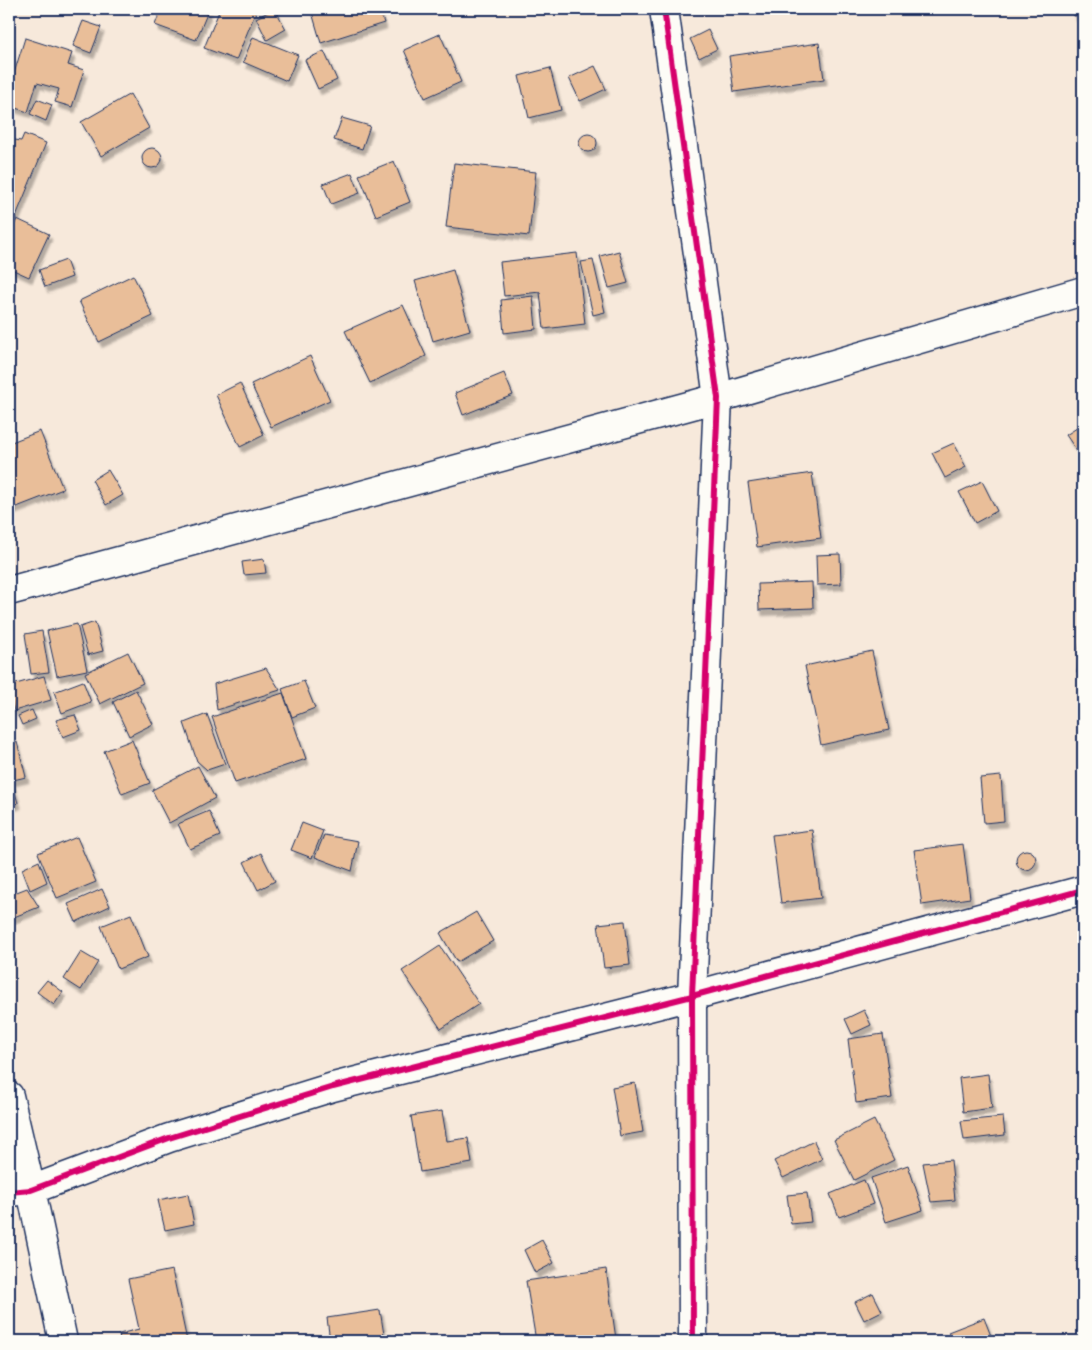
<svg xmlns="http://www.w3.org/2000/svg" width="1092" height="1350" font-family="'Balsamiq Sans',sans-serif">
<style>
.building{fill:#e9be99;stroke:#1b2f5e;filter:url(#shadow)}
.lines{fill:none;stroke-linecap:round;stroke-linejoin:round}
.minor-casing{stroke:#1b2f5e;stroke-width:31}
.minor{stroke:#fdfcf7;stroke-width:28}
.cycleway-casing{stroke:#fdfcf7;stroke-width:9}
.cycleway{stroke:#d6006c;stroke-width:6}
</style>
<defs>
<filter id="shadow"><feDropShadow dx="3" dy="5.5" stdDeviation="1" flood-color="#0004"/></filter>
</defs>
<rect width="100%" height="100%" fill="#f7e9db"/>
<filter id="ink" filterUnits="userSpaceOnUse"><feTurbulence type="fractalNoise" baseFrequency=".02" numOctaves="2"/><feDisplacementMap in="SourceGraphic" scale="10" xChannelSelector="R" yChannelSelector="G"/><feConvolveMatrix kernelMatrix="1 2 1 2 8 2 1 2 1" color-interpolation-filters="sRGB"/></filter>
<g filter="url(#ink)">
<!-- building -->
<g class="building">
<polygon points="161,9 209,9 196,40 155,25"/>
<polygon points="220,9 257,9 236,60 204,48"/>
<polygon points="274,9 275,9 286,29 267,40 256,18"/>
<polygon points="311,9 379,9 384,23 321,43"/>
<polygon points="1073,9 1083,9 1083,15 1074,16"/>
<polygon points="83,21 101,27 91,53 73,46"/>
<polygon points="708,30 717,49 699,58 690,39"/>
<polygon points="440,34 461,82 425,98 404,50"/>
<polygon points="253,37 298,55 287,81 243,62"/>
<polygon points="25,38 72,53 68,65 84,70 72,107 55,102 59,89 37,83 28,112 9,106 9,89"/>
<polygon points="819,43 824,79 734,92 729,56"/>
<polygon points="324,51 337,80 318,89 305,60"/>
<polygon points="595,66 606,89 580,101 569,78"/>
<polygon points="550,68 561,110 529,118 519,76"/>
<polygon points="130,94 149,128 101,156 81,122"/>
<polygon points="37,99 52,105 46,121 30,114"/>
<polygon points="342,118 370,126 362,149 334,140"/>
<polygon points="24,134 46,143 14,221 9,219 9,139 21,141"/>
<circle cx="588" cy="143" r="9"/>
<circle cx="152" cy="158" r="10"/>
<polygon points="394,161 410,202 376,216 359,175"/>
<polygon points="454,163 536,172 529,236 446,227"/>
<polygon points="352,173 360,193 331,204 323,184"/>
<polygon points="17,219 49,234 29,277 9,268 9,237"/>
<polygon points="619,251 628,283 609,288 600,256"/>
<polygon points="577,253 585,324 544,329 540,292 504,296 500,262"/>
<polygon points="66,260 72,277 45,287 39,270"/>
<polygon points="593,260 605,312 593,315 581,262"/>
<polygon points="453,270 470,330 433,341 415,281"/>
<polygon points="133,275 153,316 99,342 79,301"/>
<polygon points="533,296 536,329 504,333 501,300"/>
<polygon points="403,305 426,356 370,383 345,331"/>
<polygon points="310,356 330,400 271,427 251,384"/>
<polygon points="504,373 513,395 463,415 455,393"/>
<polygon points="240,383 264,435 240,447 216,395"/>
<polygon points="1083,424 1083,455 1081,457 1066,435"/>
<polygon points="40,431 63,489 9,510 9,443"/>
<polygon points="954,443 966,467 945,478 932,453"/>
<polygon points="108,470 123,495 106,505 92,480"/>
<polygon points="812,473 821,538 757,547 748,483"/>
<polygon points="982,481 997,511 975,523 959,492"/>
<polygon points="840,554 841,584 817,585 816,555"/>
<polygon points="264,559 266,573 244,575 242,562"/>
<polygon points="812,582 813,608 759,610 758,584"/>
<polygon points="1083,621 1083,674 1077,673"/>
<polygon points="95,622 103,651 88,655 80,627"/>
<polygon points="77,624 87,670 57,676 47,631"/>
<polygon points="42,631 49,672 31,674 25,634"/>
<polygon points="872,651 889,730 821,745 805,666"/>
<polygon points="128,652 143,683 100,704 85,673"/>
<polygon points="266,668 280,690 217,710 214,684"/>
<polygon points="44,676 51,700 14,711 9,692 9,686"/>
<polygon points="83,681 91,702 62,713 54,692"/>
<polygon points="304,681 315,708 292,717 282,689"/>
<polygon points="136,690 153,724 129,736 113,702"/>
<polygon points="283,693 306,759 235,783 212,717"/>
<polygon points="32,710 36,719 22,725 18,716"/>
<polygon points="207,714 225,764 207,770 197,761 184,723"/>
<polygon points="75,715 81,730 63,737 56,720"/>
<polygon points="132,740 150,783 122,794 104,751"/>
<polygon points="17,742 26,777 9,781 9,744"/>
<polygon points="198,766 215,798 169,823 152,790"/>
<polygon points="1001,776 1004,821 984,823 980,778"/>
<polygon points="12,782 18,803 9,806 9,783"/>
<polygon points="209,811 220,836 190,849 178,824"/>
<polygon points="302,823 323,831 312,858 291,850"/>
<polygon points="812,830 821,898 781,903 772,835"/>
<polygon points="324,835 358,841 352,871 315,857"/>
<polygon points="77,837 96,882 57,898 38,853"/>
<polygon points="963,844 970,898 922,905 914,850"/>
<circle cx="1026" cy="860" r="10"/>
<polygon points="261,853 275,881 258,890 244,862"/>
<polygon points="39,861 47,882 30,890 22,869"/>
<polygon points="27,888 39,907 9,919 9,895"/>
<polygon points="102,889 110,906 76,922 68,904"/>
<polygon points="476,912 493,941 457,962 440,933"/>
<polygon points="131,914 148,957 118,969 101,926"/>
<polygon points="625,921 630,965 604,968 598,924"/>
<polygon points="440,946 479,1004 441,1029 402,971"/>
<polygon points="81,952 98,962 81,990 64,979"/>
<polygon points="47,980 63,992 54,1005 37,992"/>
<polygon points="864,1010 871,1025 852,1034 845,1019"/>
<polygon points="883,1034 892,1098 856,1103 848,1039"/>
<polygon points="988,1074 992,1108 963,1112 959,1078"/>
<polygon points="635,1083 643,1132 620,1136 612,1087"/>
<polygon points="442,1111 447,1141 468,1138 472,1163 420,1172 411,1116"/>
<polygon points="1003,1117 1005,1135 964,1140 961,1121"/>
<polygon points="874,1120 894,1160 854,1180 834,1140"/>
<polygon points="814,1141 822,1159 783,1178 774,1161"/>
<polygon points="951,1160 955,1200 931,1202 923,1163"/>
<polygon points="908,1165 923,1210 886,1222 871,1178"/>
<polygon points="864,1180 873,1204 839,1217 830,1194"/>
<polygon points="807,1193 811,1222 791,1224 787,1195"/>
<polygon points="188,1194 194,1224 165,1230 158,1200"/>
<polygon points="542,1240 554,1263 535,1273 524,1250"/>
<polygon points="606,1269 616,1339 599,1341 536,1341 526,1281"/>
<polygon points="172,1270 187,1341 120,1341 119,1334 139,1329 128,1279"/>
<polygon points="873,1293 882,1311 864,1320 855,1302"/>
<polygon points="380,1310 385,1341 330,1341 327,1318"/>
<polygon points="984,1318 993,1341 952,1341 948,1332"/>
</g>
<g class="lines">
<!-- minor casing -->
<g class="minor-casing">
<g id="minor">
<polyline points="664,9 718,398 692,996 693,1341"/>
<polyline points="9,591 718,398 1083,291"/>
<polyline points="9,1096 31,1190 63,1341"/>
<polyline points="9,1192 31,1190 169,1138 333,1087 692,996 1083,890"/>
</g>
</g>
<!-- minor -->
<use href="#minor" class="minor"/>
<!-- cycleway casing -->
<g class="cycleway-casing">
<g id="cycleway">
<polyline points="664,9 718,398 692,996 693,1341"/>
<polyline points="9,1192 31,1190 169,1138 333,1087 692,996 1083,890"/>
</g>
</g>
<!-- cycleway -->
<use href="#cycleway" class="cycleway"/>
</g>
</g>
<!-- margin -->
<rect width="1092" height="1350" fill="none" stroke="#fdfcf7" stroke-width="30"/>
<rect x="15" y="15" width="1062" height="1320" fill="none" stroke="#1b2f5e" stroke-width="2" filter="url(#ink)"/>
</svg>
